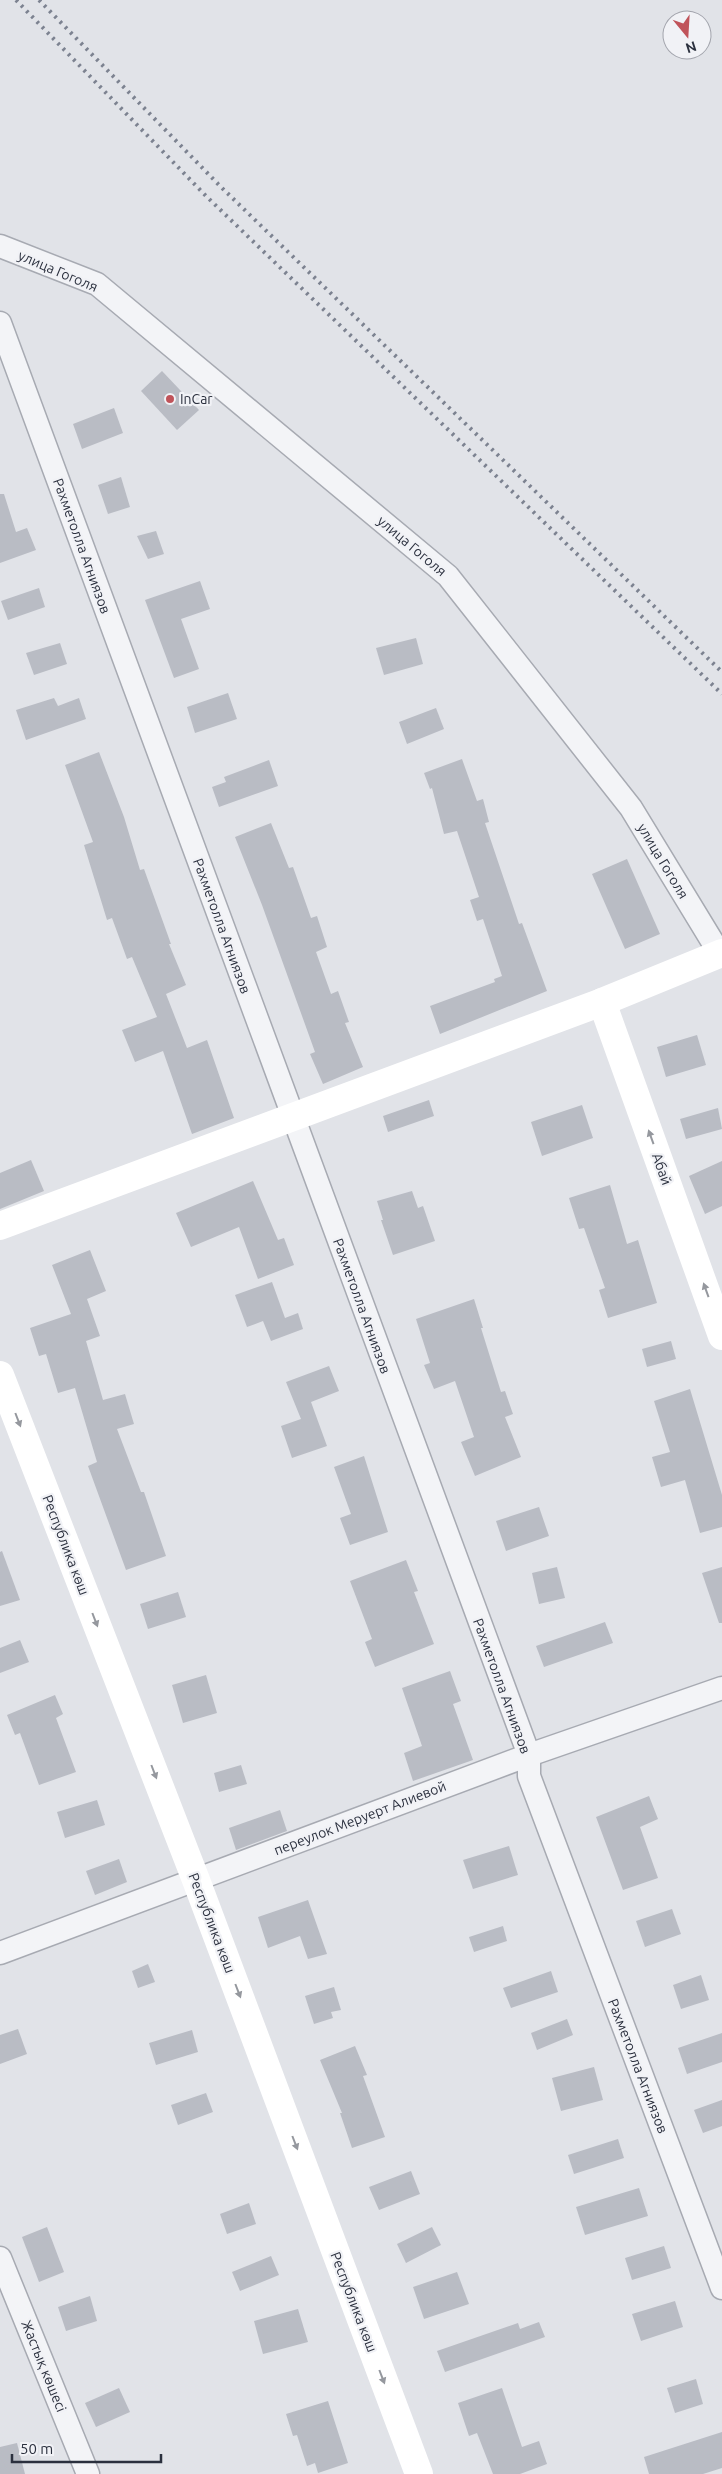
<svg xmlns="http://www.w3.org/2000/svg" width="722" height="2474" font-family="Ubuntu,sans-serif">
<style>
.building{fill:#b9bcc4}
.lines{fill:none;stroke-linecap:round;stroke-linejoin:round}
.street-casing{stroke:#a7aab2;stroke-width:25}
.street{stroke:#f3f4f7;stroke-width:22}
.secondary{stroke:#fff;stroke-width:28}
.rail{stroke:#7c8290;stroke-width:4;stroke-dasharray:2.5 5;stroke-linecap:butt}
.oneway{fill:#95989e}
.poi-dot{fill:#c0535a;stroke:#f1f2f6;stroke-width:2}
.labels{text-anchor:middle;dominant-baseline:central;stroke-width:4.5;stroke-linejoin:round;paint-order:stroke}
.street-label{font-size:14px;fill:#2b303e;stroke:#f1f2f6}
.poi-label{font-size:14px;fill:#2b303e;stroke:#f1f2f6;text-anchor:start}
</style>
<rect width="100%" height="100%" fill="#e1e3e8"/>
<!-- building -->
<g class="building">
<polygon points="162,371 199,410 177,430 141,391"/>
<polygon points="114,408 123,433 82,449 73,424"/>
<polygon points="121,477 130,507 108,514 98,485"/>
<polygon points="0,494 4,494 16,532 27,528 36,550 0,563"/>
<polygon points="156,531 164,554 148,559 137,536"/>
<polygon points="200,581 210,609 181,619 199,669 174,678 145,600"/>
<polygon points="39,588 45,607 8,620 1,601"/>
<polygon points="416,638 423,664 384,675 376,648"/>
<polygon points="60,643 67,664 34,675 26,653"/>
<polygon points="228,693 237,719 195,733 187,707"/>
<polygon points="54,698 58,706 79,698 86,719 26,740 16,710"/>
<polygon points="436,708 444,729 407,744 399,722"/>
<polygon points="99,752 124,817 140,870 144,869 171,944 169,944 186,985 166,994 187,1048 207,1040 234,1118 192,1134 163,1051 135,1062 122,1030 157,1017 132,957 127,959 112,918 107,920 84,845 93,842 65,765"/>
<polygon points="462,759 477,801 483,799 489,822 485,823 519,924 522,923 547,991 440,1034 430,1006 495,982 494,979 502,976 483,919 477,921 470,900 479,897 457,831 444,834 432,788 430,789 424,773"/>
<polygon points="269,760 278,786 219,807 212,787 226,782 224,777"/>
<polygon points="271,823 289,868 293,867 311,918 317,916 327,947 316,952 331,994 338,991 349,1022 345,1023 363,1067 323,1084 310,1054 315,1052 262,905 235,837"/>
<polygon points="627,859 660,934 625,949 592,874"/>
<polygon points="697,1035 706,1065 666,1077 657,1047"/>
<polygon points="429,1100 434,1116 388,1132 383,1116"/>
<polygon points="582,1105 593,1138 542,1156 531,1122"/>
<polygon points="718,1108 722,1129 686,1139 680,1119"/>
<polygon points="31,1160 44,1191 0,1209 0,1173"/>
<polygon points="722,1161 722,1206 705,1214 689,1176"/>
<polygon points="253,1181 278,1240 284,1238 294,1265 258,1279 239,1227 191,1247 176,1213"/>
<polygon points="610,1185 627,1244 638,1240 657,1303 608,1318 599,1290 605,1288 584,1228 579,1229 569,1198"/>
<polygon points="412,1191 418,1208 423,1206 435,1241 393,1255 381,1220 383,1220 377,1201"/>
<polygon points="90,1250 106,1291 87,1299 100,1336 86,1341 103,1400 125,1394 134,1424 117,1429 141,1492 144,1492 166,1556 126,1570 88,1466 97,1462 75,1388 58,1393 46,1354 39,1356 30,1328 71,1314 52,1265"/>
<polygon points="272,1282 285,1318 298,1313 303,1329 271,1341 263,1321 247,1327 235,1295"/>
<polygon points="474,1299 483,1328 481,1328 501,1392 505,1391 513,1414 505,1417 521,1457 475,1476 461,1442 474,1437 455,1381 434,1389 424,1365 430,1363 416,1319"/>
<polygon points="671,1341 676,1359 647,1367 642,1349"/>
<polygon points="329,1366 339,1391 311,1402 327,1446 292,1458 281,1426 301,1419 286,1382"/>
<polygon points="690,1389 722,1495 722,1527 700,1533 685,1480 661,1487 652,1457 670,1452 654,1401"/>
<polygon points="364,1456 388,1532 350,1545 340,1518 351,1514 334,1467"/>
<polygon points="539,1507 549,1536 506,1551 496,1521"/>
<polygon points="2,1551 20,1600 0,1606 0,1552"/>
<polygon points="406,1560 418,1591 414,1592 434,1644 375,1667 365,1642 372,1639 350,1581"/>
<polygon points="557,1567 565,1598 539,1604 532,1573"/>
<polygon points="722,1567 722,1623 719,1623 702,1573"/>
<polygon points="178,1592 186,1617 148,1629 140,1604"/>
<polygon points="605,1622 613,1643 544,1667 536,1646"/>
<polygon points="20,1640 29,1662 0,1673 0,1648"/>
<polygon points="450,1671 461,1701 453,1704 473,1760 413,1781 404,1753 422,1746 402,1688"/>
<polygon points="206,1675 217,1713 183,1723 172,1685"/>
<polygon points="55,1695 63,1714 56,1718 76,1772 39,1785 20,1733 15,1735 7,1715"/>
<polygon points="241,1765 247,1784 219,1792 214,1773"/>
<polygon points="649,1796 658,1819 640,1827 658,1878 623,1890 596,1817"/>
<polygon points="97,1800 105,1825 65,1838 57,1812"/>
<polygon points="280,1810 287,1831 236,1850 229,1828"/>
<polygon points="509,1846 518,1875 473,1889 463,1860"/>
<polygon points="119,1859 127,1882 95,1895 86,1871"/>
<polygon points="308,1900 327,1954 308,1959 300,1936 268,1948 258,1917"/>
<polygon points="672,1909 681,1934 645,1947 636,1921"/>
<polygon points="503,1926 507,1941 474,1952 469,1937"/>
<polygon points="148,1964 155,1982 138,1988 132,1971"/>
<polygon points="551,1971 558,1992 511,2008 503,1988"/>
<polygon points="701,1975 709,2000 681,2009 673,1985"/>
<polygon points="334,1987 341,2010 331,2012 333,2018 314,2024 305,1996"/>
<polygon points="567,2019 573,2035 537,2050 531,2033"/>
<polygon points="18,2029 27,2054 0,2064 0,2035"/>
<polygon points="192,2030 198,2052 156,2065 149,2043"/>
<polygon points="722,2033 722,2062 687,2074 678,2048"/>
<polygon points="355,2046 367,2075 363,2076 385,2137 352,2148 340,2113 342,2113 320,2060"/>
<polygon points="594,2067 603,2100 561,2111 552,2078"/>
<polygon points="206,2093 213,2112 178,2125 171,2105"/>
<polygon points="722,2100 722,2126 703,2133 694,2110"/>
<polygon points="618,2139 624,2158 574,2174 568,2155"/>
<polygon points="411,2171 420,2194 379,2210 369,2187"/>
<polygon points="639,2188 648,2216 585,2235 576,2207"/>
<polygon points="249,2203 256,2224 227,2234 220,2214"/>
<polygon points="47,2227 64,2272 39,2282 22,2237"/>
<polygon points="432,2227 441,2245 406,2263 397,2244"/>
<polygon points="664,2246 671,2268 632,2280 625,2258"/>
<polygon points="271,2256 279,2275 240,2291 232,2272"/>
<polygon points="457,2272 469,2304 424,2319 413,2287"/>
<polygon points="90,2296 97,2321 66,2331 58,2307"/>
<polygon points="675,2301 683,2327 641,2341 632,2314"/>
<polygon points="298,2309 308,2342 263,2354 254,2321"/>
<polygon points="539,2322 545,2337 445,2372 437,2351 518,2323 520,2329"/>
<polygon points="696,2379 703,2404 675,2413 667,2388"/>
<polygon points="119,2388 130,2412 96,2427 85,2403"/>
<polygon points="502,2388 522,2447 539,2441 547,2464 520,2474 493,2474 477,2433 469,2436 458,2403"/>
<polygon points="328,2401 348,2463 318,2473 315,2463 307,2466 297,2435 293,2436 286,2414"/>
<polygon points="722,2432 722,2468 703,2474 649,2474 644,2457"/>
<polygon points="17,2443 25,2474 0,2474 0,2447"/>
</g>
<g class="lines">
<!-- street casing -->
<g class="street-casing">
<g id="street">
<polyline points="0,246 97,284 448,576 631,808 720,954"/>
<polyline points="0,323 529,1755 529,1776 722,2288"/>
<polyline points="0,1953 529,1755 722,1688"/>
<polyline points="0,2258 88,2474"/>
</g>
</g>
<!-- street -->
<use href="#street" class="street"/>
<!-- secondary -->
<g class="secondary">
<polyline points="602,1002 722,1336"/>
<polyline points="0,1226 602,1002 722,953"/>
<polyline points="0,1375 196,1880 419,2474"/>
</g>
<!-- rail -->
<g class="rail">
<polyline points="16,0 206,196 722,694"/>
<polyline points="39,0 221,187 722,672"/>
</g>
</g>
<!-- one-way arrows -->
<defs><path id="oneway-solid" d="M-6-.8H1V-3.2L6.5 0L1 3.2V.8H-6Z" transform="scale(1.25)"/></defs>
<g class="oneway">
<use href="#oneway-solid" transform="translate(651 1137) rotate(-110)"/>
<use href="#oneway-solid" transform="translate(706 1290) rotate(-110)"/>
<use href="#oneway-solid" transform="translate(18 1420) rotate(69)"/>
<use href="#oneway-solid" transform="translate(95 1620) rotate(69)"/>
<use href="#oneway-solid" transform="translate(154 1772) rotate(69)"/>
<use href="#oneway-solid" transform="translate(238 1991) rotate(69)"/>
<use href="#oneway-solid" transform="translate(295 2143) rotate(69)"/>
<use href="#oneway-solid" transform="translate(382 2377) rotate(69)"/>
</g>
<!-- markers -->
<circle class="poi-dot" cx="170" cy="399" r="5"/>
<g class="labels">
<!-- street labels -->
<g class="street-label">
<text transform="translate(58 271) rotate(23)">улица Гоголя</text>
<text transform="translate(82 546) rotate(70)">Рахметолла Агниязов</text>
<text transform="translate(412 546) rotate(40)">улица Гоголя</text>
<text transform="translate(663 861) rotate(59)">улица Гоголя</text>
<text transform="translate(222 926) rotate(70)">Рахметолла Агниязов</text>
<text transform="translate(662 1169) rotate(70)">Абай</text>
<text transform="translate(362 1306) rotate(70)">Рахметолла Агниязов</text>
<text transform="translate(66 1545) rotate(69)">Республика көш</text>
<text transform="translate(502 1686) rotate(70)">Рахметолла Агниязов</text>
<text transform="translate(360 1818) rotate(-21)">переулок Меруерт Алиевой</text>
<text transform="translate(212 1923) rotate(69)">Республика көш</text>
<text transform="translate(638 2066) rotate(69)">Рахметолла Агниязов</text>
<text transform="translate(354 2302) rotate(69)">Республика көш</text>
<text transform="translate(44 2366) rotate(68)">Жастық көшесі</text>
</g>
<!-- poi labels -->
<g class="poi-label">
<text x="180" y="399">InCar</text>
</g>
</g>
<!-- north arrow -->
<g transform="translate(687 35) rotate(162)"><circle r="24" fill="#f1f2f6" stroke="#a2a4ac"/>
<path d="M0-4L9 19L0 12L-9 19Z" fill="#c0535a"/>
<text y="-8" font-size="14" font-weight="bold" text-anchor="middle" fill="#2b303e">N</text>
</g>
<!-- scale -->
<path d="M12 2454v8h149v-8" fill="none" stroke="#2b303e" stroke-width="2.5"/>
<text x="20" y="2454" font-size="15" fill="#2b303e" stroke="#f1f2f6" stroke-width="4" paint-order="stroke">50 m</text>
</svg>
